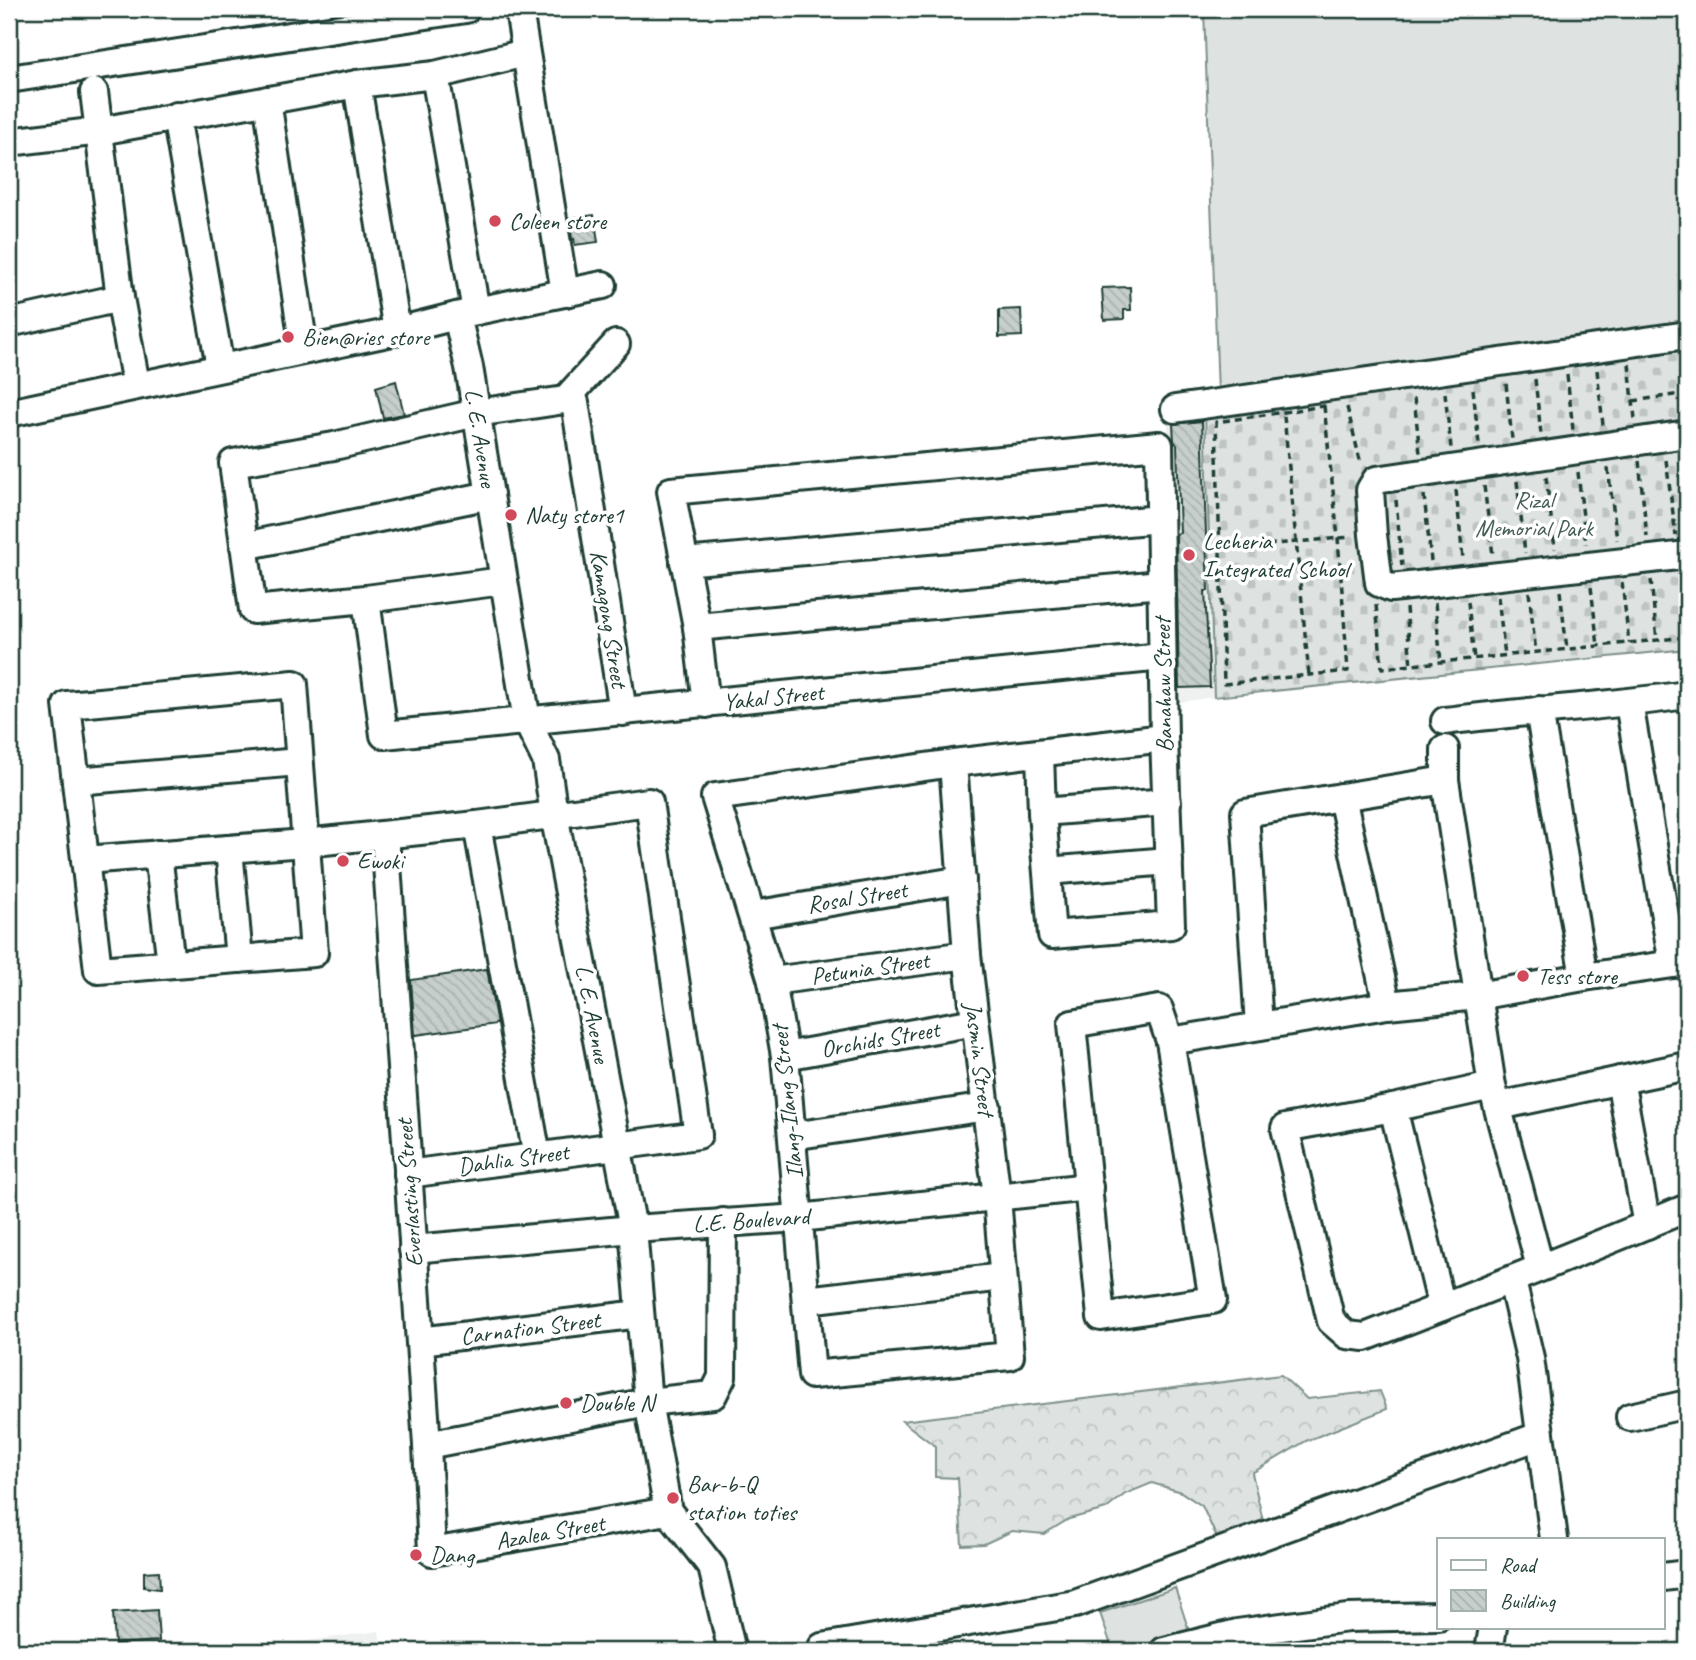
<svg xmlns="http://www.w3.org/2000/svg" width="1696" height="1660" font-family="Caveat,sans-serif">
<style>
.built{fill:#eef1f0}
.grass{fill:#dee3e2;stroke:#7e908b;stroke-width:2}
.forest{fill:url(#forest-crowns);stroke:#7e908b;stroke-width:2}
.cemetery{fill:url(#cemetery-stones);stroke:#7e908b;stroke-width:2}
.building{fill:url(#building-back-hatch);stroke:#1f3d34;stroke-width:2}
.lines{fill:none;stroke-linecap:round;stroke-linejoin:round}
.minor-casing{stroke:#1f3d34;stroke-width:32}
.path{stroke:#1f3d34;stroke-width:3.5;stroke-dasharray:7 5;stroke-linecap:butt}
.minor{stroke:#fff;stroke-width:26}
.poi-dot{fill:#d1495b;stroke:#fff;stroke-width:2.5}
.labels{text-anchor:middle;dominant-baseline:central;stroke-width:7;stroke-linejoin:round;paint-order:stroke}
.poi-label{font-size:24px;fill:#1f3d34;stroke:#fff;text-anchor:start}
.street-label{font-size:24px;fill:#1f3d34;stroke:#fff}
.park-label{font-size:24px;fill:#455e57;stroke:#fff}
</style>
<defs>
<pattern id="forest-crowns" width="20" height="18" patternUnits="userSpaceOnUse" patternTransform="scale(1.75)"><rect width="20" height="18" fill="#dee3e2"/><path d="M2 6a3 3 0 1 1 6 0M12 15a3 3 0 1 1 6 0" fill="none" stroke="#bec4c2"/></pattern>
<pattern id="cemetery-stones" width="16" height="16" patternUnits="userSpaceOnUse" patternTransform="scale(1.75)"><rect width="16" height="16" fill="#dee3e2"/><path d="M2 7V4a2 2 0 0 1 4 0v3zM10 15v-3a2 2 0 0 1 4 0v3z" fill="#bec4c2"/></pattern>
<pattern id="building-back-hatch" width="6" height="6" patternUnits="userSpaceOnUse" patternTransform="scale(1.75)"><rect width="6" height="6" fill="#c7cfcc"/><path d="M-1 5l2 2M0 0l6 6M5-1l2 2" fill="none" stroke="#aab3b0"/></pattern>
</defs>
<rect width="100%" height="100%" fill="#fff"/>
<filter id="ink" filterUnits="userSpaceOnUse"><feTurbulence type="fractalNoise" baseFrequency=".0143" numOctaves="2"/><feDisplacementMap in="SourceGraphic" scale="14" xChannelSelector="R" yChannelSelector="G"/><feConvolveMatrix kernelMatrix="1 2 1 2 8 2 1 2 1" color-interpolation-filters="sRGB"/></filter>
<g filter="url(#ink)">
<!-- built -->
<g class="built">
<polygon points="1205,410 1214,697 1168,704 1168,413"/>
<polygon points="379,1631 382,1651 219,1651 314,1640"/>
</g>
<!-- grass -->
<g class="grass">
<polygon points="1204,9 1687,9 1687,325 1218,393"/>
<polygon points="1175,1588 1190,1634 1138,1651 1113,1651 1100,1613"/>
</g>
<!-- forest -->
<polygon class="forest" points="1281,1375 1307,1399 1380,1391 1387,1409 1306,1441 1252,1473 1263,1521 1256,1530 1217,1538 1202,1506 1181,1492 1152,1483 1125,1494 1106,1509 1069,1519 1044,1534 1012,1531 984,1544 962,1545 958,1478 935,1477 935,1446 902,1421"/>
<!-- cemetery -->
<polygon class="cemetery" points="1687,341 1687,649 1214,697 1205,410"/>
<!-- building -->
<g class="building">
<polygon points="594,215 598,242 575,245 574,239 572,240 570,218"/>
<polygon points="1130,287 1131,310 1124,310 1124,319 1104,320 1102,288"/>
<polygon points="1021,309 1022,336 999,337 999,310"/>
<polygon points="396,381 404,414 383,418 376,387"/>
<polygon points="1202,421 1208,591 1205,591 1210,687 1179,688 1176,534 1180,533 1177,445 1174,441 1173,424"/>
<polygon points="487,969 497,1024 415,1035 411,980"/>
<polygon points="159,1571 160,1589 144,1587 144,1572"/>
<polygon points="157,1610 159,1641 115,1644 113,1613"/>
</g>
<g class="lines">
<!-- minor casing -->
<g class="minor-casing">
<g id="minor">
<polyline points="520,16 565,293"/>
<polyline points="435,75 476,311"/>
<polyline points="9,79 466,9"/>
<polyline points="357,84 397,331"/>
<polyline points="94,92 120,298 136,384"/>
<polyline points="267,100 304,349"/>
<polyline points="176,116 220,367"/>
<polyline points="9,142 100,131 357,84 435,75 525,53"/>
<polyline points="457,316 469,367 527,721 546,760 554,814 633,1229 648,1402 668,1511 712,1567 732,1651"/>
<polyline points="9,323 120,298"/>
<polyline points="565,400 616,344"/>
<polyline points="1175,409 1687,335"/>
<polyline points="9,413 397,331 476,311 603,285"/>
<polyline points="1687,434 1376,480 1370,490 1373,535 1379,583 1391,588 1687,555"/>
<polyline points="244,546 490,495"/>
<polyline points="684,562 1160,519"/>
<polyline points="503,581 366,599 253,610 233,463 334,446 476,413 565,400 575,402 623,712"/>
<polyline points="366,599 384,735 1162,657"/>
<polyline points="697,627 1161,584"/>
<polygon points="294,684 314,953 98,970 67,705"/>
<polyline points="1629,703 1673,964"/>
<polyline points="706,704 697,627 671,491 1159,445 1164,738 1171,925 1052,935 1042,812 1040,754"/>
<polyline points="1539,710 1584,977"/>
<path d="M1445,721C1526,711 1607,706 1687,695"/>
<polyline points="1445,749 1445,780 1492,1086 1540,1267"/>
<polyline points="953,763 967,955 997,1197 1010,1356 812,1375 785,1056 772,981 715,797 953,763 1164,738"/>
<polyline points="76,781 299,762"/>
<polyline points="1342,797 1387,1005"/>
<polyline points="1042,812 1167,802"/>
<polyline points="477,825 537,1156"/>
<polyline points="385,835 427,1445 432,1552 668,1511"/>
<polyline points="229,849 239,959"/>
<polyline points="158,854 171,964"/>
<polyline points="85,860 305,843 477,825 649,802 698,1135 408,1174"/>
<polyline points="1047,871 1169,861"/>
<polyline points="753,915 962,880"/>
<polyline points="772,981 967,955"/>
<polygon points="1159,1009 1170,1041 1213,1300 1101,1317 1072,1024"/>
<polyline points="1259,1026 1245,813 1445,780"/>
<polyline points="1170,1041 1387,1005 1477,996 1584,977 1687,962"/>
<polyline points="785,1056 975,1022"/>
<polyline points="1620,1080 1647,1225"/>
<path d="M1492,1086L1393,1108L1285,1128L1331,1321L1347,1335L1365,1337C1473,1295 1580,1253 1687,1208"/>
<polyline points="1499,1106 1687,1066"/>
<polyline points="1393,1108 1442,1307"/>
<polyline points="792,1136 987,1107"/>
<polyline points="413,1249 633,1229 799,1218 1089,1187"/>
<polyline points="1512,1281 1530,1358 1554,1539"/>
<polyline points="806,1300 1003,1277"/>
<polyline points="420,1341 640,1314"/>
<polyline points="1630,1417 1687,1404"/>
<polyline points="427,1445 648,1402 713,1395 722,1377 723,1222"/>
<polyline points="1663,1577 1687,1574"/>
<polyline points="822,1647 1075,1604 1539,1436"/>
<polyline points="1164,1651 1237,1633 1348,1618 1439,1616"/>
<polyline points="1489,1651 1493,1627"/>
</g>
</g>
<!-- path -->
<g class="path">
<polyline points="1629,364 1635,419"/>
<polyline points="1597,370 1603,425"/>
<polyline points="1567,375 1573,430"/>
<polyline points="1535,379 1541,434"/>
<polyline points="1506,384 1512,439"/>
<polyline points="1473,389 1479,444"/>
<polyline points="1445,393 1451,448"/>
<polyline points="1414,398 1420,453"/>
<polyline points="1633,401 1687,393"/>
<polygon points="1324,406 1338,538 1348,671 1224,684 1216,422"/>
<polyline points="1347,407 1361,464"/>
<polyline points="1284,416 1309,675"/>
<polyline points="1666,460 1676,536"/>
<polyline points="1639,461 1647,537"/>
<polyline points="1608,468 1617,540"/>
<polyline points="1578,472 1586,544"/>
<polyline points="1546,477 1555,549"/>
<polyline points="1517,481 1525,553"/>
<polyline points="1484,486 1493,555"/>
<polyline points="1456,490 1463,559"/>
<polyline points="1424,495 1431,561"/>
<polyline points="1396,500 1402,566"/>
<polyline points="1220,549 1351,537"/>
<polyline points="1681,578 1687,628"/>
<polyline points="1651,580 1657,640"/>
<polyline points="1622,582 1629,643"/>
<polyline points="1591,587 1598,646"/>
<polyline points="1560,591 1567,649"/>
<polyline points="1529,592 1536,653"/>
<polyline points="1498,597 1505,656"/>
<polyline points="1468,602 1474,659"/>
<polyline points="1435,603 1441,662"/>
<polyline points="1376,605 1382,668 1687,637"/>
<polyline points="1406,608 1411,666"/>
</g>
<!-- minor -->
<use href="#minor" class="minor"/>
</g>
</g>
<!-- markers -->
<g class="poi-dot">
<circle cx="495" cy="221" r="7"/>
<circle cx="288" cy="337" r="7"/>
<circle cx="511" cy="515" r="7"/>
<circle cx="1189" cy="555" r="7"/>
<circle cx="343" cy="861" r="7"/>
<circle cx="1523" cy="976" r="7"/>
<circle cx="566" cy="1403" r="7"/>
<circle cx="673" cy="1498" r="7"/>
<circle cx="416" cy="1555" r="7"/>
</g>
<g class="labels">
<!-- poi labels -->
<g class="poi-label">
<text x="509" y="221">Coleen store</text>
<text x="302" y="337">Bien@ries store</text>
<text x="525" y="515">Naty store1</text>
<text x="1203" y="541">Lecheria<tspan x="1203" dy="28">Integrated School</tspan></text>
<text x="357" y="861">Ewoki</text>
<text x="1537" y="976">Tess store</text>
<text x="580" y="1403">Double N</text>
<text x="687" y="1484">Bar-b-Q<tspan x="687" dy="28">station toties</tspan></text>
<text x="430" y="1555">Dang</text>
</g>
<!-- street labels -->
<g class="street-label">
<text transform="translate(481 438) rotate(81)">L. E. Avenue</text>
<text transform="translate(609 619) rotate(81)">Kamagong Street</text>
<text transform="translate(1163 685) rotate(-91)">Banahaw Street</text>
<text transform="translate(773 697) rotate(-6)">Yakal Street</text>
<text transform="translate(857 897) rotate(-9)">Rosal Street</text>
<text transform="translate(870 968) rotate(-8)">Petunia Street</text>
<text transform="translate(593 1014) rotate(79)">L. E. Avenue</text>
<text transform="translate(880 1039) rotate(-10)">Orchids Street</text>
<text transform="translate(980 1059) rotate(83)">Jasmin Street</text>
<text transform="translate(787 1102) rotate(-96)">Ilang-Ilang Street</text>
<text transform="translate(513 1159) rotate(-8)">Dahlia Street</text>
<text transform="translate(409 1193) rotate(-94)">Everlasting Street</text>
<text transform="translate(751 1220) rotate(-4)">L.E. Boulevard</text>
<text transform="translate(530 1328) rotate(-7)">Carnation Street</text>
<text transform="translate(550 1532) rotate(-10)">Azalea Street</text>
</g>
<!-- park labels -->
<g class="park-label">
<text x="1534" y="500">Rizal<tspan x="1534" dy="28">Memorial Park</tspan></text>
</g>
</g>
<!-- margin -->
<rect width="1696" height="1660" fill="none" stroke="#fff" stroke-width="35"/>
<rect x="18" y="18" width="1661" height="1625" fill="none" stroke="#1f3d34" stroke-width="2.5" filter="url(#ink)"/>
<!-- legend -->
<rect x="1437" y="1538" width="228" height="91" fill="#ffffff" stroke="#a5b1ae" stroke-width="2"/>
<rect x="1451" y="1560" width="35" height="10" fill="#ffffff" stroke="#a5b1ae" stroke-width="2"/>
<text x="1500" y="1572" font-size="21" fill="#1f3d34">Road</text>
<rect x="1451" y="1590" width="35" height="21" fill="url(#building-back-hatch)" stroke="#a5b1ae" stroke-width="2"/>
<text x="1500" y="1608" font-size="21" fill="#1f3d34">Building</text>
</svg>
